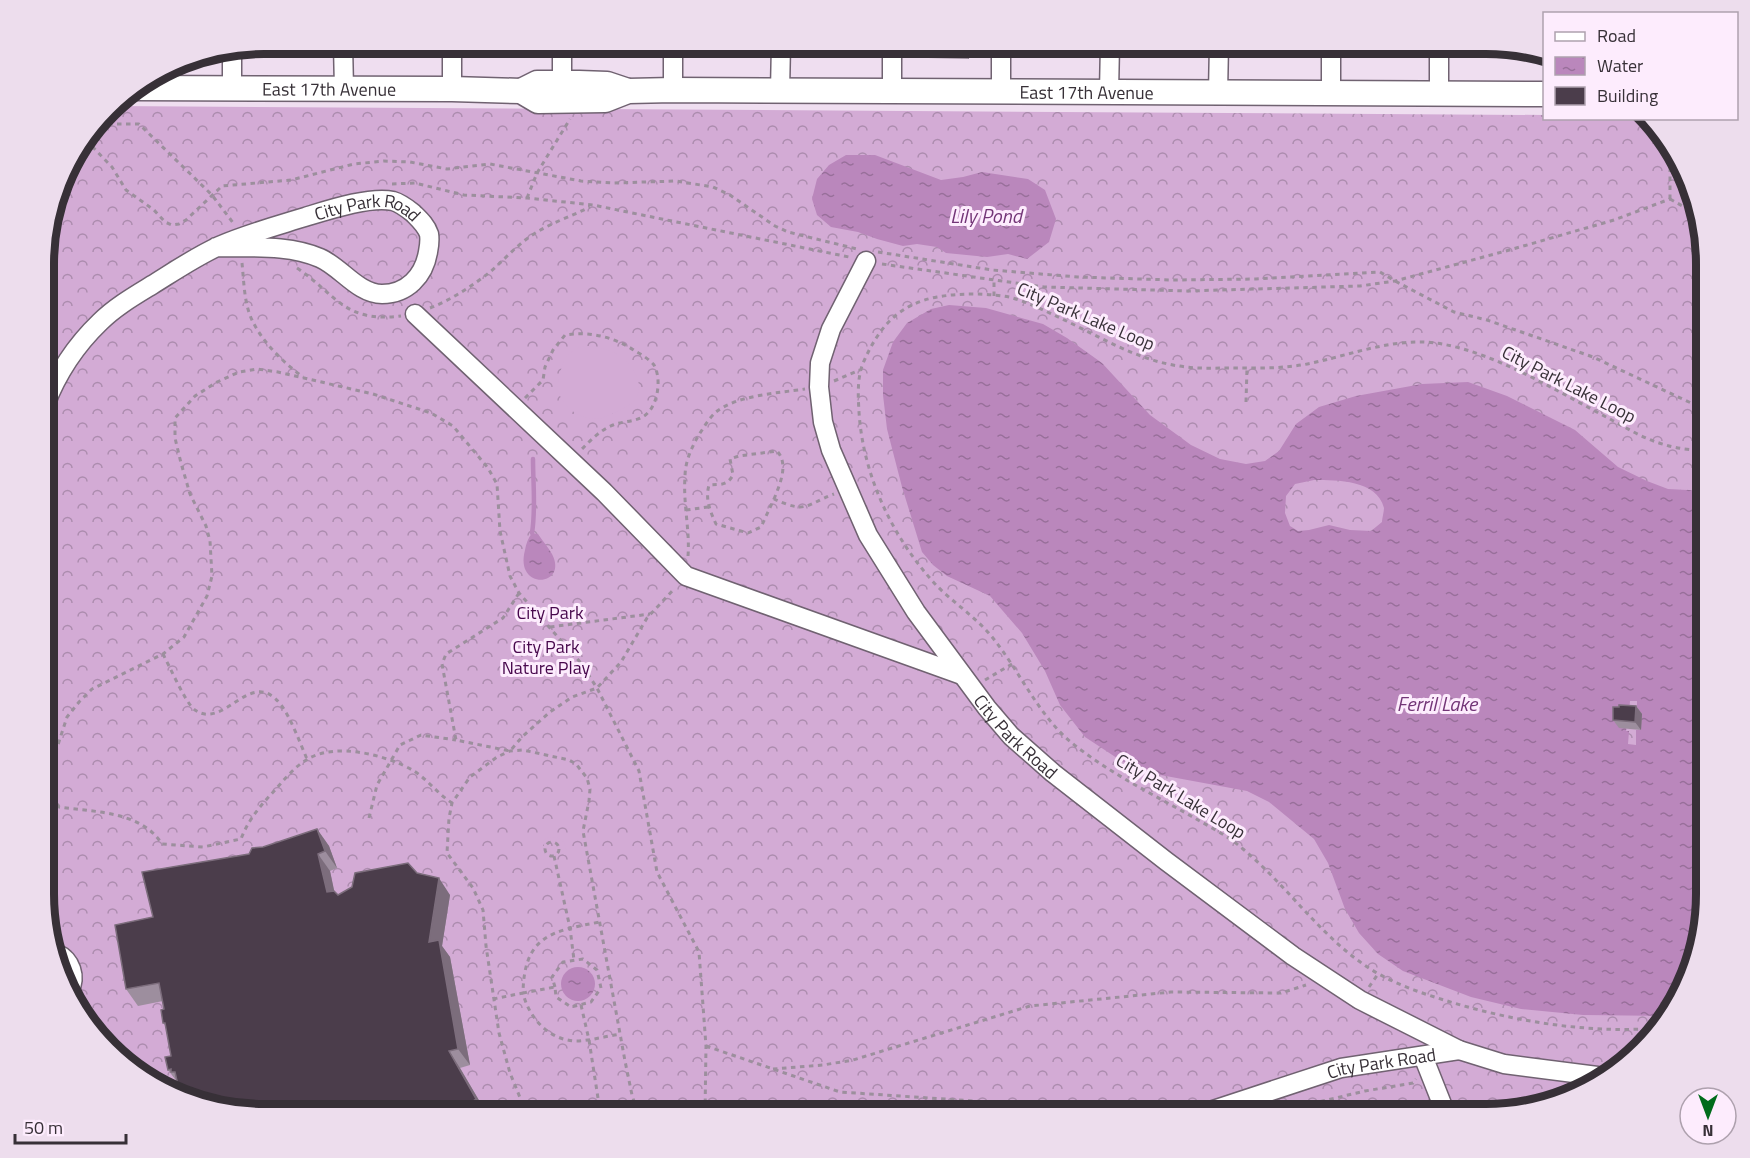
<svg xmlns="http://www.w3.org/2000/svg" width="1750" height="1158" font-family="'Titillium Web',sans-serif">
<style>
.forest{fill:url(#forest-crowns)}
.garden{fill:#d3abd5}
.water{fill:url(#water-ripples);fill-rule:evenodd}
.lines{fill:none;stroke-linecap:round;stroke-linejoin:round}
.stream{stroke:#ba87bc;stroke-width:4.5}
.minor-casing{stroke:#706271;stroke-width:21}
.major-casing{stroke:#706271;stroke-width:27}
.path{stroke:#9c8f9d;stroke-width:3;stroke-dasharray:4.5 4.5;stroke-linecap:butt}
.minor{stroke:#fff;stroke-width:18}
.major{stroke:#fff;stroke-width:24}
.wall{fill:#9d8e9e}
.shaded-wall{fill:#7c6d7c}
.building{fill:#4b3d4b;stroke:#7c6d7c;stroke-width:1.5}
.labels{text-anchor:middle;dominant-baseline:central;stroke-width:6;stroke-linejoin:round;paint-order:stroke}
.street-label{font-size:18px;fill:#373037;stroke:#fdecfd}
.park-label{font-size:18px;fill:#47074c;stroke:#fdecfd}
.water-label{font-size:20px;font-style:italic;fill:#733577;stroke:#fdecfd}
.rim{fill:none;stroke:#373037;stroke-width:8}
</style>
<defs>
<pattern id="forest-crowns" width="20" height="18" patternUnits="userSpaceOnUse" patternTransform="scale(1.5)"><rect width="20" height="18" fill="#d3abd5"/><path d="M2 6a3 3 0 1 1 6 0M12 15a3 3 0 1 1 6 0" fill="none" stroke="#ac8cae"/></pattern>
<pattern id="water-ripples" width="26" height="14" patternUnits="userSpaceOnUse" patternTransform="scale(1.5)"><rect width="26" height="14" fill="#ba87bc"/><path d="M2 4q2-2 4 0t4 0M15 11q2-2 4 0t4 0" fill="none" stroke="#986f9a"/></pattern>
</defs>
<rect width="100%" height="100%" fill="#efdef0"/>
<!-- forest -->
<polygon class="forest" points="113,106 1544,115 1544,118 1644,119 1677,154 1706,250 1706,908 1695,965 1669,1017 1596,1085 1500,1114 264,1114 193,1103 141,1077 73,1005 45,922 45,236 66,166"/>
<!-- garden -->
<g class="garden">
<path d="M589,346C610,348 629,357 637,377C645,399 628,407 612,414C605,416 602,419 595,419C580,419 563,407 559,393C556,384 560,374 562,366C567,352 575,347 589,346Z"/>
<path d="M550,837C564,838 565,841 567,855H564L560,843L550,840L543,845V850L546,859L542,860C539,849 538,841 550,837Z"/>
</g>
<!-- water -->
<g class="water">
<polygon points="846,155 875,155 941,180 963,177 982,172 1028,179 1045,190 1056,219 1049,242 1027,259 1008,254 987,257 946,253 937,247 917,244 903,246 877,239 858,232 831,227 817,215 812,199 817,179 829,165"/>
<path d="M949,305L986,308L1043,324L1067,338L1102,363L1150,415L1191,445L1220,459L1246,464L1265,461L1279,451L1296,424L1319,407L1356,396L1422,384L1468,382L1507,396L1575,430L1618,467L1647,481L1668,489L1706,491V908L1695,965L1670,1016L1583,1015L1521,1009L1471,997L1403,971L1378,954L1359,933L1345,909L1328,863L1314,839L1269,802L1247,791L1155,774L1123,762L1085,737L1060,705L1045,671L1022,633L990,596L947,576L933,565L922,552L902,487L887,429L883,395V370L893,342L907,323L931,309ZM1314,480C1337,480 1377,480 1384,508C1384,512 1382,518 1382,522L1371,531L1350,530L1329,525L1309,530L1298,531L1290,526L1285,513L1286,496L1295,484ZM1630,701H1637V714L1641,730H1636V745L1628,744L1629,731H1626L1629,714Z"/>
<path d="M532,533L538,534C542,540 548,547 552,554C569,587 514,591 525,550C526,544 528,538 532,533Z"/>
<circle cx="578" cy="984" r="17"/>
</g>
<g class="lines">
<!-- stream -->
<path class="stream" d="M532,533C536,508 533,484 533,459"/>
<!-- minor casing -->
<g class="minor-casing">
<g id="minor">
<polyline points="343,44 344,89"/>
<polyline points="673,44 673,90"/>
<polyline points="892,44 892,91"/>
<polyline points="1331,44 1331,93"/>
<polyline points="1439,44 1439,93"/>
<polyline points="562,84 562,44"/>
<polyline points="232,89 232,50"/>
<polyline points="452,89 452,44"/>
<polyline points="780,91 781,44"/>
<polyline points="1001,92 1001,44"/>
<polyline points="1109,92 1110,44"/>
<polyline points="1218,93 1219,44"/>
<path id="s1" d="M866,261L831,329L820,363L819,387L823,422L831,450L868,535L916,612L987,708L1011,736L1053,773L1166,861L1293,956L1360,1000L1459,1050L1504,1064L1605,1077"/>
<polyline points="415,314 604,492 686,576 962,675"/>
<path id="s2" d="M45,405C57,374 76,345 100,322C115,307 134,296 152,285C173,272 195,257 219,246C246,234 276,226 305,217C328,210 370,196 393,201C400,203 408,209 413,213C419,219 426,225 429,234C430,240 429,247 428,252C424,276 407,294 382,294C358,294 341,267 320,258C288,244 250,248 216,247"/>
<path d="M56,953C71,960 77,976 69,992"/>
<polyline points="1423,1056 1446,1114"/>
<path id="s3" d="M1201,1114L1341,1068L1459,1050"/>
</g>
</g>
<!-- major casing -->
<g class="major-casing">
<g id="major">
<path id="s4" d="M135,88L452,89L521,91L538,101L605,100L628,91L673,90L1544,94"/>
<polyline points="521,91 537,83 579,83 607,84 628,91"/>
</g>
</g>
<!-- path -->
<g class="path">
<polyline points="99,124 139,124 212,195 234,224"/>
<polyline points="86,140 112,167 126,190 154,210 165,222 172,225 179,224 186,220 222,186 291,180 354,164 384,161 410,162 447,169 490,164 581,181 614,183 676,181 713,187 730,195 775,226 788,232 857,249"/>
<polyline points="392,184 415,183 464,195 527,198 593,205 849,257"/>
<polyline points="527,198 537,173 570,119"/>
<polyline points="1670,199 1670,147"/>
<polyline points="1670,199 1695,213"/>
<polyline points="878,252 992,270 1078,277 1172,280 1256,279 1380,272 1395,281 1454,312 1487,320 1593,357 1706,410"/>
<path d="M242,263C244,282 244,303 252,320C263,343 283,362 303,377"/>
<polyline points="882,264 1044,287 1187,291 1360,286 1395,281 1513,249 1614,220 1670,199"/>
<path d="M297,268C337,295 344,323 401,316"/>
<polyline points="994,296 994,280"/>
<path d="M430,308C451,300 472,286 490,272C503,261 514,248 528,238C547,224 570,217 590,207"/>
<polyline points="834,381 860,370"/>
<path d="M525,398L543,380L545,367L553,350L565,335C589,331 615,337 635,351C641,354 650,360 654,365C662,379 658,407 644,416C635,422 623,421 613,425C600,430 590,441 580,451"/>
<polyline points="1246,402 1247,368"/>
<polyline points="45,434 49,421"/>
<path d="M774,499C780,484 789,464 777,451L739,456L730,459L733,475C727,486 721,484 709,485C705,499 710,511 716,524L748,533L761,527L774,499C807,514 805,505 834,494"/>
<polyline points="686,510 708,507"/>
<path d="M688,556C690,530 683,504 685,477C685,463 690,451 697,438C702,430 709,418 716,412C737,395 779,393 805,389"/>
<polyline points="519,593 503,618 446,654 442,664 456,740 510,751 522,737 550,712 572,697 597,688 621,662 647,618 675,588"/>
<polyline points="550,627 650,614"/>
<path d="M163,654C169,665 186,704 195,710C225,731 251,665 281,705C291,718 300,743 307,759"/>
<polyline points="985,680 1012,664"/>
<polyline points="45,767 55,754 67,717 79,702 92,689 163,654 184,637 207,596 212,576 210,541 206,526 190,494 181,463 175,438 175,418 195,396 217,382 239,372 257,369 278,372 373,394 431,413 453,426 488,468 497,484 500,531 510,576 519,593 580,662 597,688 639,771 657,872 699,952 706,1046 705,1114"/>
<path d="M45,780L59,807C94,812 141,811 162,844L203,847L241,839C248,820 261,805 275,790C285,779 295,766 308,759C336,742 387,755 414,771C428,780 438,794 452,803"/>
<polyline points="369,818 377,785 400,745 421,735 456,740"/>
<circle cx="552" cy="849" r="7"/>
<polyline points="554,856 570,928 574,960"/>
<path d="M555,987L552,977L563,962L583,959L597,970L601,988L591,1002L571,1007L556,997L555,987L523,993C524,937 550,931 600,922"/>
<polyline points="1369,987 1378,974"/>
<path d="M493,999L523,993C529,1019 551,1042 579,1041C593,1040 607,1036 621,1034"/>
<polyline points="581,1005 589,1040 600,1111"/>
<path d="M1656,1029C1639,1029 1621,1030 1604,1029C1551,1027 1495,1016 1444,1000C1421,993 1398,985 1377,973C1324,942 1290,888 1243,849C1227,835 1208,826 1191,816C1152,794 1112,774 1077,747C1041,720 1023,677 996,642C980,620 956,605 937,586C893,539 863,476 859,412C858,395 857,376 864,361C879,327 899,304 937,297C960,293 986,293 1009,297C1025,301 1041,309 1056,316C1095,334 1136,360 1179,366C1196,369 1213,368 1230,368C1257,368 1285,369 1312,363C1354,354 1398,336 1442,344C1498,354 1560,393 1610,419C1628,429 1646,440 1666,445C1678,449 1693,450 1706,451"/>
<polyline points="706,1046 840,1092 1004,1103 1101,1106 1111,1114"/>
<polyline points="1610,1062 1620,1062"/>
<polyline points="773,1069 823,1065 853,1060 1030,1006 1171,992 1281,993 1306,985"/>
<polyline points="524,1114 521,1100 510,1073 499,1033 486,946 483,910 473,888 447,853 449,818 452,803 470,777 497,757 510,751 523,750 569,760 576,764 587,778 590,789 589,801 583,831 625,1061 632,1095 638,1114"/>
<polyline points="596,1114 603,1111 608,1114"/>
<polyline points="1268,1114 1365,1091 1413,1083 1416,1079"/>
</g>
<!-- minor -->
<use href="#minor" class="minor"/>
<!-- major -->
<use href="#major" class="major"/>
</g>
<!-- wall -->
<g class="wall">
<polygon points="264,44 303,44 303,46 245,47"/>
<polygon points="375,44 442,44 441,51 426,51 423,48 392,47 392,51 380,51"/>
<polygon points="490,44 530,44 530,55 496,56 490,47"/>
<polygon points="600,44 662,44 662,54 608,55"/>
<polygon points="682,44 757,44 757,51 687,51"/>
<polygon points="805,44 882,44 881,53 837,50 837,53 811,53"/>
<polygon points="922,44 969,44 969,59 928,58 922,50"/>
<polygon points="1035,44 1097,44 1097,56 1078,56 1076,54 1042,53"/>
<polygon points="1122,44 1195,44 1195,51 1127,51"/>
<polygon points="1246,44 1308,44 1308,53 1253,53"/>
<polygon points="1355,44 1407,44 1407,58 1381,58 1378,54 1362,54"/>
<polygon points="1498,45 1498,58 1473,57 1471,55 1469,55 1463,47"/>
<polygon points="1522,49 1545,53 1545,60 1528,60 1522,51"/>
<polygon points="1636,706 1642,714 1641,730 1619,728 1613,720 1619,707"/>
<polygon points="317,829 329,846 337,868 330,871 334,891 338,895 417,873 450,895 442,946 450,957 470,1065 460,1068 487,1114 264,1114 180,1094 178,1083 168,1070 171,1056 166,1026 163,1023 164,1009 163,1001 138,1006 126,989 153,917 249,854"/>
</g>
<!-- shaded-wall -->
<g class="shaded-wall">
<polygon points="387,44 390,44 392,47 392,51"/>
<polygon points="435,44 442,44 441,51"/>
<polygon points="524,44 530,44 530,55 524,47"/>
<polygon points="654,44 662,44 662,54"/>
<polygon points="751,44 757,44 757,51"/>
<polygon points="831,44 832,44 837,50 837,53"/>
<polygon points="875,44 882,44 881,53 875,45"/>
<polygon points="963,44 969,44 969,59 963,50"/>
<polygon points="1089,44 1097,44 1097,56"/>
<polygon points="1190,44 1195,44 1195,51"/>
<polygon points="1302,44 1308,44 1308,53"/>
<polygon points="1401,44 1407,44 1407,58 1401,48"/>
<polygon points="1492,45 1498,45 1498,58 1492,49"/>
<polygon points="1636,706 1642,714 1641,730 1635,722"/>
<polygon points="317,829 329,846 337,868 325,851"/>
<polygon points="318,854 330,871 338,909 327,892"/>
<polygon points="439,878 450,895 442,946 450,957 470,1065 458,1049 429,942"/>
<polygon points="449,1051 460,1068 487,1114 476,1099"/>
</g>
<!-- building -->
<g class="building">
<rect x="490" y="44" width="34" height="3"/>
<polygon points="805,44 831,44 831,45"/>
<rect x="922" y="44" width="41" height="6"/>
<polygon points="1355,44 1401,44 1401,48 1374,48 1374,44"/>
<polygon points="1463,44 1486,44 1492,45 1492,49 1467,49 1467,47 1463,47"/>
<polygon points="1619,705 1636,706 1635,722 1613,720 1613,707 1619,707"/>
<polygon points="317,829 325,851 318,854 327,892 334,891 338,895 352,887 355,873 408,863 417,873 439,878 429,942 439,940 458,1049 449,1051 476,1099 461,1109 460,1114 264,1114 193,1103 177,1095 180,1094 175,1072 171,1072 171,1069 168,1070 165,1057 171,1056 165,1023 163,1023 161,1010 164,1009 159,983 126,989 115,925 153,917 142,872 249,854 252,848 263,847"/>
</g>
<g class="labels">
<!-- street labels -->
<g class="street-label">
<text stroke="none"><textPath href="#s4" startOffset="194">East 17th Avenue</textPath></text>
<text stroke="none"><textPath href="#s4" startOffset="956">East 17th Avenue</textPath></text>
<text stroke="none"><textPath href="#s2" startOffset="398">City Park Road</textPath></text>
<text transform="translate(1086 316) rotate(23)">City Park Lake Loop</text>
<text transform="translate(1569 384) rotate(27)">City Park Lake Loop</text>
<text stroke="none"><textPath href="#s1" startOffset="544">City Park Road</textPath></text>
<text transform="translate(1181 796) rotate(31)">City Park Lake Loop</text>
<text stroke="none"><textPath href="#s3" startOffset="188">City Park Road</textPath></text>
</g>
<!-- park labels -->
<g class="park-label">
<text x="550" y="612">City Park</text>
<text x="546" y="646">City Park<tspan x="546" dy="21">Nature Play</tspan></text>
</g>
<!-- water labels -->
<g class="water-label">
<text x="986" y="215">Lily Pond</text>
<text x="1437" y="703">Ferril Lake</text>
</g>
</g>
<!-- crop -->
<path d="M0 0H1750V1158H0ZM264 54H1486A210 210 0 0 1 1696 264V894A210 210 0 0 1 1486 1104H264A210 210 0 0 1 54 894V264A210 210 0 0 1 264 54Z" fill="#eddded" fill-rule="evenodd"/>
<path class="rim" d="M264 54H1486A210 210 0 0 1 1696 264V894A210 210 0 0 1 1486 1104H264A210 210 0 0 1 54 894V264A210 210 0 0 1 264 54Z"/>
<!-- legend -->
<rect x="1543" y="12" width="195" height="108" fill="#fdecfd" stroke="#aea1ae" stroke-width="1.5"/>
<rect x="1555" y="32" width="30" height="9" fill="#ffffff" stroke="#aea1ae" stroke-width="1.5"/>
<text x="1597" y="42" font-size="18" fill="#373037">Road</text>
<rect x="1555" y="57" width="30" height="18" fill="url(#water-ripples)" stroke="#aea1ae" stroke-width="1.5"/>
<text x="1597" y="72" font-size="18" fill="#373037">Water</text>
<rect x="1555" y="87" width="30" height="18" fill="#4b3d4b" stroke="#aea1ae" stroke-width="1.5"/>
<text x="1597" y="102" font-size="18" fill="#373037">Building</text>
<!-- north arrow -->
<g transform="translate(1708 1116) rotate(180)"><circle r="28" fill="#fdecfd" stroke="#aea1ae" stroke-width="1.5"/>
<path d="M0-4.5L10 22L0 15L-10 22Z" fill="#006c1b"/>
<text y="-9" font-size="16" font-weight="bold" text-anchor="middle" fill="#373037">N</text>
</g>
<!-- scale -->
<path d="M15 1134v9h111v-9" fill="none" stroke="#373037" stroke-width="3"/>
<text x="24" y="1134" font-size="18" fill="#373037" stroke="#fdecfd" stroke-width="4.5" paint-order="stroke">50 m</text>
</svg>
